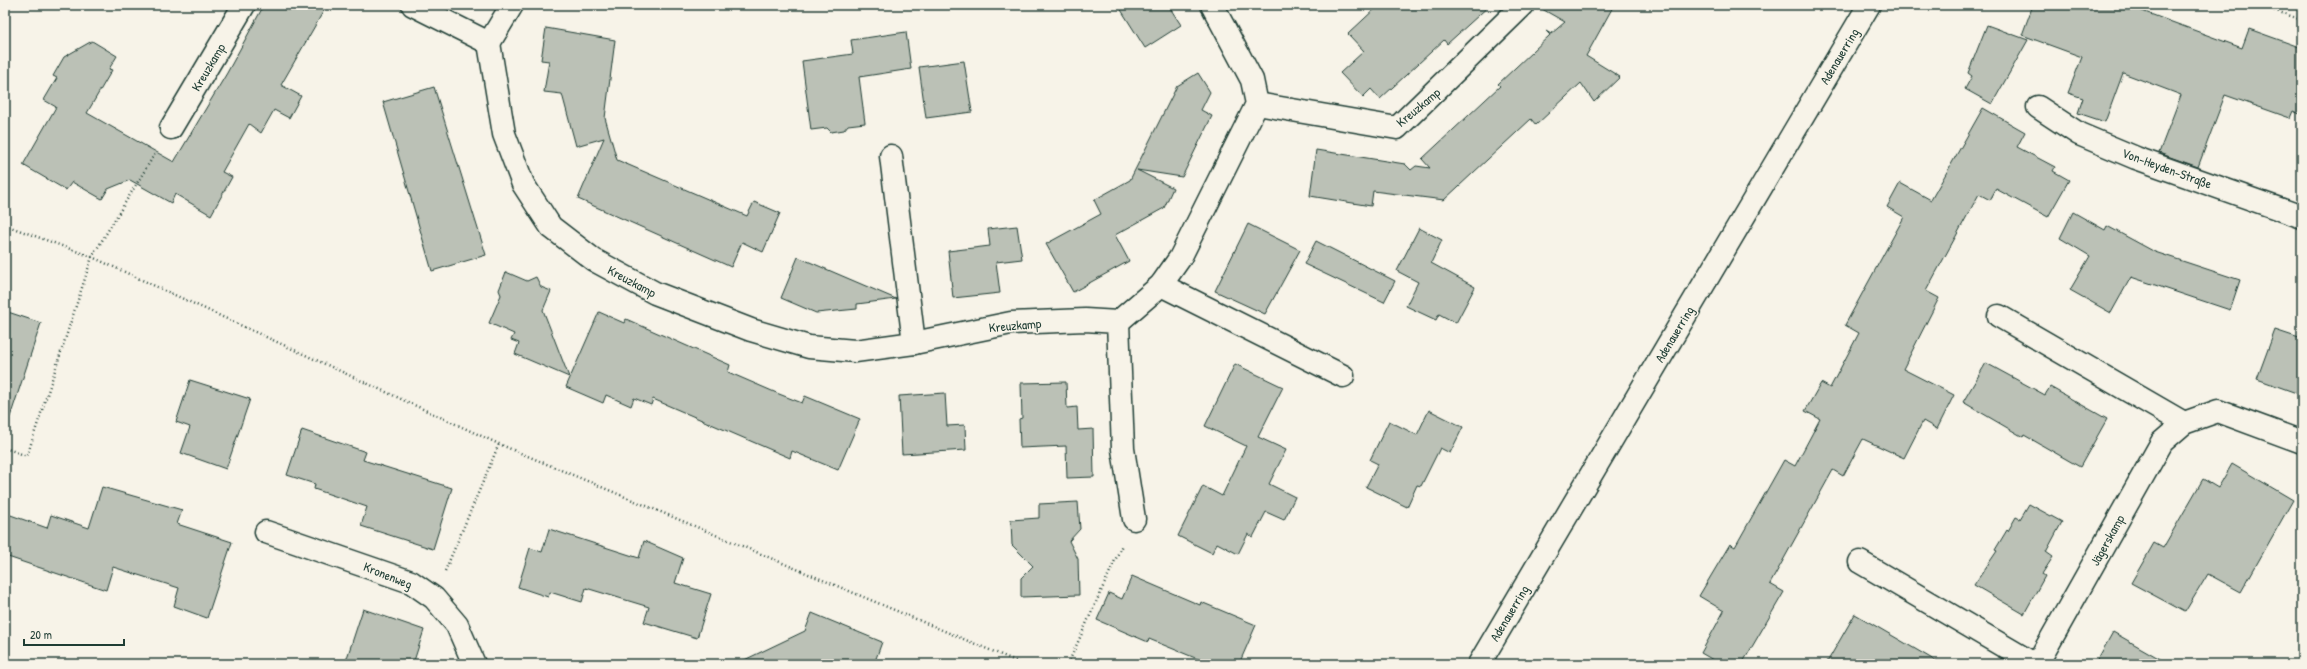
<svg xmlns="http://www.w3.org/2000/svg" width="2307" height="669" font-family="'Patrick Hand',sans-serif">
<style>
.building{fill:#bbc1b6;stroke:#1f3d34}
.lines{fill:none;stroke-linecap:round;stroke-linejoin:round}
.minor-casing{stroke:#1f3d34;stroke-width:25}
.secondary-casing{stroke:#1f3d34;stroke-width:25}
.path{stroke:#1f3d34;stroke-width:2.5;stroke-dasharray:1 3;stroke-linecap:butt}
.minor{stroke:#f7f3e8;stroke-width:22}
.secondary{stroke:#f7f3e8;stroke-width:22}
.labels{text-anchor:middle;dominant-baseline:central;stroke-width:3;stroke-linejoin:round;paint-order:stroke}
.street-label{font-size:13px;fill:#1f3d34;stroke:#f7f3e8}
</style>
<rect width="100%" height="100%" fill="#f7f3e8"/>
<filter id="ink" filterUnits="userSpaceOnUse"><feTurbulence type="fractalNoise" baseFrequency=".025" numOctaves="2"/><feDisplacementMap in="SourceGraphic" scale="8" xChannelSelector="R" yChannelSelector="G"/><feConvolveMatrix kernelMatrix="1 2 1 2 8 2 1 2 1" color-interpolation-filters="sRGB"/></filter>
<g filter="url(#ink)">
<!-- building -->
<g class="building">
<polygon points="264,5 327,5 281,85 301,96 289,118 274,110 261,133 249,124 222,172 232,177 211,215 175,194 171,203 130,180 108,189 102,199 72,182 66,190 23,165 56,107 44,100 57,78 53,76 64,57 92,41 117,56 109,69 112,70 87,113 174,162 227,73"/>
<polygon points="1118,5 1168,5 1181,25 1145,48"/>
<polygon points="1379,5 1490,5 1447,44 1444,40 1380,99 1371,89 1363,97 1340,73 1364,51 1348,34"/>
<polygon points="1535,5 1614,5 1586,56 1620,77 1594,102 1581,83 1536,125 1531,119 1444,200 1373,191 1371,206 1310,196 1316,150 1405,164 1411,170 1416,166 1430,168 1422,159 1500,86 1498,84 1550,35 1546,31 1551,34 1565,22"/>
<polygon points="2033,5 2126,5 2242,48 2249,29 2302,48 2302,115 2293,111 2290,118 2225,95 2198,167 2159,153 2181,95 2123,73 2105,122 2078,113 2083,98 2068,93 2082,57 2022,35"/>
<polygon points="1987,25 2028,40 1992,104 1965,89 1972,76 1968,73"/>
<polygon points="546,28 615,40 605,118 617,160 747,216 754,202 780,213 763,252 742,242 731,267 578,199 604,138 576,146 562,94 544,92 549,61 541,60"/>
<polygon points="906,32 911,69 859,77 865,123 848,125 844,130 831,132 827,128 811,130 802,61 853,54 851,40"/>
<polygon points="964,61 972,112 926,118 919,67"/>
<polygon points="1198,73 1210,92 1201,110 1212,116 1182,177 1137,170 1173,188 1164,208 1115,235 1129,261 1073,292 1046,244 1101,214 1094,200 1130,180 1177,86"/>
<polygon points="434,87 486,255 432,271 383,102"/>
<polygon points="1983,108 2025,132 2017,147 2055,167 2053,171 2069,180 2048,217 1996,189 1990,200 1979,194 1926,291 1939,298 1903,369 1954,395 1937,429 1923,421 1904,458 1863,439 1843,476 1833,470 1770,584 1784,592 1742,664 1720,664 1701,653 1724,611 1699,596 1730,544 1735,547 1784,460 1795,466 1820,419 1805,411 1821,383 1830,388 1859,333 1845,325 1904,217 1887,207 1900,183 1931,200"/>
<polygon points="2073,212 2105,230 2107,226 2155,252 2240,280 2230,310 2131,277 2111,313 2070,290 2090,256 2060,238"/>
<polygon points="1248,224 1300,250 1265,314 1215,291"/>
<polygon points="1017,226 1022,259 996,262 1000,293 953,298 948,251 990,246 988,229"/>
<polygon points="1419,228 1442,240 1431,263 1475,287 1456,323 1439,314 1436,320 1406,306 1418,282 1397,271"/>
<polygon points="1316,241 1395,281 1384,302 1304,264"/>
<polygon points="798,257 896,299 857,304 857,309 816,313 781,298"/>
<polygon points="506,272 527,281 536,277 541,287 551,291 543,310 569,377 515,354 519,343 511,340 514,334 489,323 501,295 499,290"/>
<polygon points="5,311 41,323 10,417 5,416"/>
<polygon points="599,312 624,323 626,319 730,365 728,372 779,394 802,403 805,396 860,419 838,470 792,451 790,458 653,399 651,405 634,398 631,406 606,395 603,403 566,387"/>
<polygon points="2275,330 2302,339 2302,395 2257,379"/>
<polygon points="1986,363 2045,395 2050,387 2107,419 2080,467 2024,435 2023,437 1963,402"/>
<polygon points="1235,364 1283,387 1258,437 1286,450 1269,484 1295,497 1284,520 1266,512 1253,537 1248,534 1238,554 1217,543 1212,553 1178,536 1203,486 1222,496 1246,446 1205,426"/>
<polygon points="190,380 250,399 226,469 181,453 190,427 176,422"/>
<polygon points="1066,382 1067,408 1077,407 1078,430 1093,429 1094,477 1067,478 1066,446 1020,448 1019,419 1022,418 1021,383"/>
<polygon points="945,393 947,426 965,425 966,450 902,454 899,396"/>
<polygon points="1429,410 1463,427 1450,453 1440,448 1421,486 1417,485 1407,507 1366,487 1378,464 1370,460 1389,421 1417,435"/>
<polygon points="302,430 366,452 363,460 452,488 433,549 361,526 367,507 314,489 315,484 287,475"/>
<polygon points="2232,464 2293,500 2241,592 2208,574 2185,612 2131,583 2154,543 2163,548 2203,479 2218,488"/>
<polygon points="102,487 182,510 177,524 232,542 207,618 174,606 179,588 113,567 106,590 5,556 5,513 47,528 51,515 89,528"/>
<polygon points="1078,502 1080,529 1069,541 1078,559 1079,595 1021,597 1021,578 1033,566 1012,545 1011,520 1039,518 1039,504"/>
<polygon points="2029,504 2062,522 2046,552 2053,557 2042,574 2045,576 2024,614 1974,585 1997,551 1995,550 2007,530 2008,531 2016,517 2020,519"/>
<polygon points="549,529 639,558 644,541 683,558 675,583 711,594 697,638 644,622 649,607 586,588 582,602 550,592 548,597 518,587 530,548 542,552"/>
<polygon points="1132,576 1200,605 1201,602 1256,625 1239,664 1210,664 1149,639 1148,642 1097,620 1109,593 1122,599"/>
<polygon points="363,609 424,630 413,664 345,664"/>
<polygon points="812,613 882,642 874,664 736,664 805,631"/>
<polygon points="1855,614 1941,664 1826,664"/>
<polygon points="2113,632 2169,664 2095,664"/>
</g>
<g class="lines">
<!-- minor casing -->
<g class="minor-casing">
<g id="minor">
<polyline points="413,5 489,43 504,134 523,184 551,227 594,260 655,293 751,330 809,347 855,351 914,343 1011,323 1085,320 1118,322 1123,449 1134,519"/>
<polyline points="489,43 512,5"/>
<polyline points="1257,104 1397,128 1523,5"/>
<polyline points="2038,107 2079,134 2136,158 2302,217"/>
<polyline points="171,128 244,5"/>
<polyline points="891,156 914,343"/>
<polyline points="1161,285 1343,376"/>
<polyline points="1999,316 2184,423"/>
<polyline points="1118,322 1161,285 1180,258 1257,104 1252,80 1212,5"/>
<polyline points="266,532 411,582 434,598 457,625 474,664"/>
<polyline points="1860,562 2034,664"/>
<polyline points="2037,664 2162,442 2184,423 2218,411 2302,442"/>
</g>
</g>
<!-- secondary casing -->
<g class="secondary-casing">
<polyline id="secondary" points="1479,664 1869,5"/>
</g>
<!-- path -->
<g class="path">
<polyline points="2259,5 2302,20"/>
<polyline points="5,225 92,257 499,444 1023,664"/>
<polyline points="5,448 27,456 92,257 156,152"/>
<polyline points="445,571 499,444"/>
<polyline points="1068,664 1122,545"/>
</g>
<!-- minor -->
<use href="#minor" class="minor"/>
<!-- secondary -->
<use href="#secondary" class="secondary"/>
</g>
</g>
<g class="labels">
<!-- street labels -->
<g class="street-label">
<text transform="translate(1839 56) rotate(-59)">Adenauerring</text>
<text transform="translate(208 67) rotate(-59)">Kreuzkamp</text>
<text transform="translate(1418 107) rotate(-40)">Kreuzkamp</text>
<text transform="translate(2167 168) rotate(20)">Von-Heyden-Straße</text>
<text transform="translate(632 281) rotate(28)">Kreuzkamp</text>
<text transform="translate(1015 325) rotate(-5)">Kreuzkamp</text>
<text transform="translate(1674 334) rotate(-59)">Adenauerring</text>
<text transform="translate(2107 540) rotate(-61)">Jägerskamp</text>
<text transform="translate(388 575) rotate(22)">Kronenweg</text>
<text transform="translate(1509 613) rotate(-59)">Adenauerring</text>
</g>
</g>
<!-- margin -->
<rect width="2307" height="669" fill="none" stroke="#f7f3e8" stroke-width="20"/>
<rect x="10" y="10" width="2287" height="649" fill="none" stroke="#1f3d34" stroke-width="1.5" filter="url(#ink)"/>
<!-- scale -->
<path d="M24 639v6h100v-6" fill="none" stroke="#1f3d34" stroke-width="2"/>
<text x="30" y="639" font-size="12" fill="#1f3d34" stroke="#f7f3e8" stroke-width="3" paint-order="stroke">20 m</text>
</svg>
